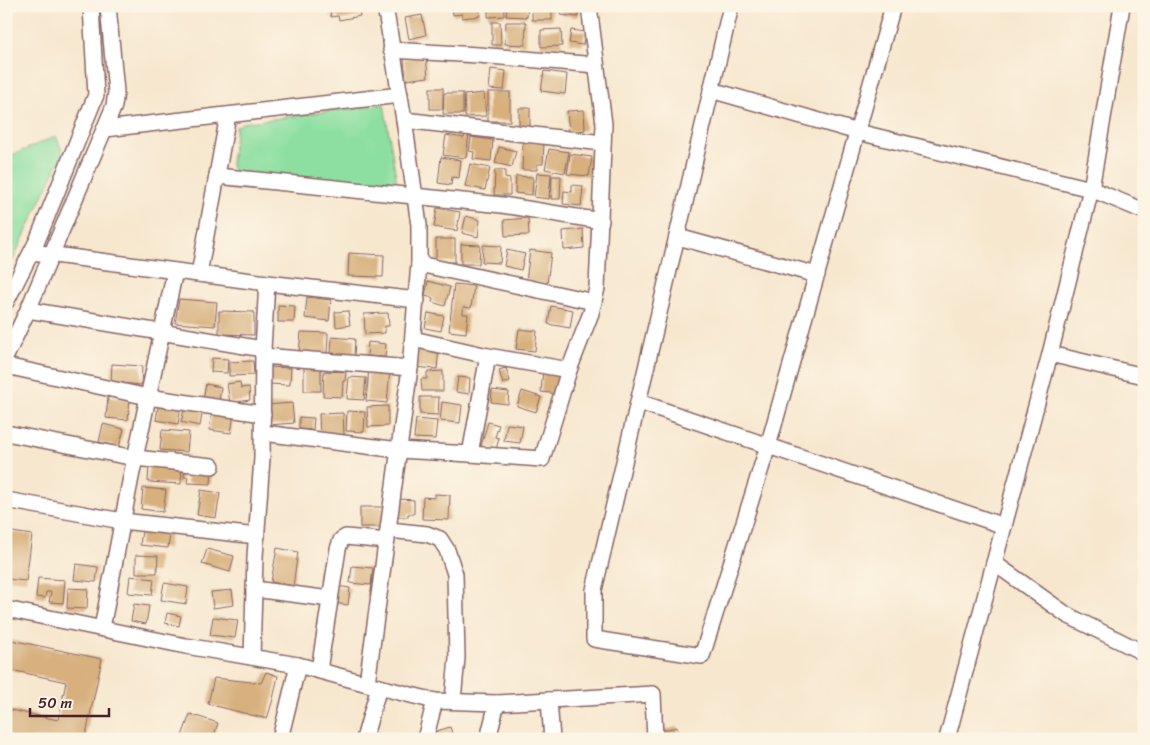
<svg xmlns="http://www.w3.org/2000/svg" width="1150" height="745" font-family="Sriracha,sans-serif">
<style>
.green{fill:#8cdfa0;stroke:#6b7f66}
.building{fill:#d7b07e}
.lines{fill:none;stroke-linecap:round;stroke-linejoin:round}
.minor-casing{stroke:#876564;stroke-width:18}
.minor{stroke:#fff;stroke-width:15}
</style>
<rect width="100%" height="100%" fill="#fcf5e5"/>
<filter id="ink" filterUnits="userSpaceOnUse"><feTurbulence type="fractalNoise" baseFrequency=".02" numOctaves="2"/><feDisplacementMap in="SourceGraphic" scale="10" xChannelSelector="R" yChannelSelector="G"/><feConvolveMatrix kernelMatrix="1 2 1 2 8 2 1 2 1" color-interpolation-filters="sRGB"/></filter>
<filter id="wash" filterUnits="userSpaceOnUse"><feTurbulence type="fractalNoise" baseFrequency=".0096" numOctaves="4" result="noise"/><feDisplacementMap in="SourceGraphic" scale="20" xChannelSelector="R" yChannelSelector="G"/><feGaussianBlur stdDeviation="1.12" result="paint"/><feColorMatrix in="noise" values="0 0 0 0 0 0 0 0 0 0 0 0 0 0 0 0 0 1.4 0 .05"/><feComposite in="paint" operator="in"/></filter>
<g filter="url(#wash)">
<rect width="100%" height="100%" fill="#f7e7cf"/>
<!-- green -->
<g class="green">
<polygon points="384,104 398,189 235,171 232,169 231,164 236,127 242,123"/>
<polygon points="56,136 63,153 13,260 6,260 6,158"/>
</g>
<g id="blocks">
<!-- building -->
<g class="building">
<polygon points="329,6 358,6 360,16 339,20 338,16 331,17"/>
<polygon points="452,6 479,6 480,16 462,18 462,14 453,15"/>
<polygon points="488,6 504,6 504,16 488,17"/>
<polygon points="507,6 528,6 527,17 506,16"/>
<rect x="532" y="6" width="20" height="14"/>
<polygon points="562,6 579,6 578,17 561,15"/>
<polygon points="422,15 426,35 409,39 405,18"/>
<polygon points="492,22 500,22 501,45 492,45"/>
<polygon points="506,22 526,22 525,45 505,44"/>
<polygon points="561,29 562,46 541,47 541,30"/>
<polygon points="571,30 585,32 583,45 569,43"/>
<polygon points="426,56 428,77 406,80 404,59"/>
<polygon points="491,69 506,71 504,90 489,89"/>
<polygon points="544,71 567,74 565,94 541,91"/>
<rect x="430" y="88" width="13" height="21"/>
<rect x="488" y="92" width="22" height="29"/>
<polygon points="444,93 463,93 463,114 443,114"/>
<polygon points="484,93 486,116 465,117 464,95"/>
<polygon points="519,108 530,108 530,127 519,126"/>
<polygon points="584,110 585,130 569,132 567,111"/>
<polygon points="465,132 469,133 466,158 443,155 446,135 464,138"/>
<polygon points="471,137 493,140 491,161 473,159 474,152 469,151"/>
<polygon points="523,142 544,142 543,164 537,164 537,170 522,170"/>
<polygon points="499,147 516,151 512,167 495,163"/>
<polygon points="549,149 569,152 565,173 545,169"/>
<polygon points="570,154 592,157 589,176 567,174"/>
<polygon points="441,157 461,160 459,178 452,177 451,185 438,183"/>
<polygon points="470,164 490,168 485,190 465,186"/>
<polygon points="495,170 505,170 505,178 510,179 510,195 494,195"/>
<polygon points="537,173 551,174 549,199 534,197"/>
<polygon points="516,176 533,177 532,195 515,193"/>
<polygon points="552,176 561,176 560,199 551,199"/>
<polygon points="572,185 583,186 581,206 563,204 564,191 572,192"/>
<polygon points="437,208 460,212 457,231 434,227"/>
<polygon points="466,216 480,220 478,237 462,233"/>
<polygon points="528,218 529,235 505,236 504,220"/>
<polygon points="583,229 584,248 564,250 563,231"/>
<rect x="436" y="239" width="19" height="23"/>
<polygon points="461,244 480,245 479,264 461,264"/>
<polygon points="483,245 501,246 500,263 482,262"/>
<polygon points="507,250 525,254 521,270 504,266"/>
<polygon points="530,250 551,253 547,284 526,281"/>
<polygon points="349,253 384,255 383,277 348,276"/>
<polygon points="428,281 450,287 445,306 432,302 433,298 425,296"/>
<polygon points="454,284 474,286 471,308 463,307 463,314 468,314 466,333 449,331"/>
<polygon points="307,297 331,300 329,321 305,318"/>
<polygon points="179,299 217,302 215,326 175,323"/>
<polygon points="278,305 295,306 294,322 278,322"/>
<polygon points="551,306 573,310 570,328 548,324"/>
<polygon points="219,311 254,312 254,335 219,334"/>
<polygon points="348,311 350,325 336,327 335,312"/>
<polygon points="388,313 389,326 385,326 385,333 365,334 364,314"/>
<polygon points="428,313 444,316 441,331 425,328"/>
<polygon points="519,329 537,331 535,351 516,349"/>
<polygon points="301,332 328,333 327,355 299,353"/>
<polygon points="332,337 355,339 354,357 331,355"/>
<polygon points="368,342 386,344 385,357 367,356"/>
<polygon points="417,346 439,348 437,369 414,367"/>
<polygon points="212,358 228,359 227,373 211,372"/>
<polygon points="253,361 254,375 229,376 229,362"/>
<polygon points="112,364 142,366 141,385 111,382"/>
<polygon points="304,365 321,366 321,391 304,391"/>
<polygon points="268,367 291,368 290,385 267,384"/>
<polygon points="369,368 390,370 387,403 366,401"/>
<polygon points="506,368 510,381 503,384 499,370"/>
<polygon points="543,370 563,372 560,394 541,392"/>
<polygon points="324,371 346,372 345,381 343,381 342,397 323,396"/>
<polygon points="443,371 443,391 422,391 421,379 427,379 427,372"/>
<polygon points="349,377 366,378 364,400 347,399"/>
<polygon points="458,377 470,378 469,394 456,392"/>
<polygon points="240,382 241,388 249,387 250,400 230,403 227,384"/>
<polygon points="206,384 221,387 219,402 203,399"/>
<polygon points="492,390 509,392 508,404 491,402"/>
<polygon points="522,391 541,397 536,412 517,406"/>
<polygon points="108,397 130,399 128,420 106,418"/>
<polygon points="420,397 439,397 438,415 420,414"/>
<polygon points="159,402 181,406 178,424 156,420"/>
<polygon points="442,402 462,405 460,423 440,421"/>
<polygon points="292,403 294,423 269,425 267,405"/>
<polygon points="185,406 203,409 200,426 181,422"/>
<polygon points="388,406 388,426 368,427 367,407"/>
<polygon points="347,411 365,412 364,432 346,431"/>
<polygon points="212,412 234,414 231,433 209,430"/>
<polygon points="343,413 344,435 320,437 319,414"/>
<polygon points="299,417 314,418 313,430 299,429"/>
<polygon points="416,419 437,421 435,439 414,438"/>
<polygon points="488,422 499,425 495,437 499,438 496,450 481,446"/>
<polygon points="103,424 124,429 119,447 99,442"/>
<polygon points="507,424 523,426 520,443 504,441"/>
<polygon points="162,430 189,432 187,452 160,450"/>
<polygon points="149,465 182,467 181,484 148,482"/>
<polygon points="185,466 212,467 211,484 187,483 188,477 184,477"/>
<polygon points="143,488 166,490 163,512 141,509"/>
<polygon points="201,490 220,493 216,518 197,515"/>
<polygon points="435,494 450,495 449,520 422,519 423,497 435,498"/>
<polygon points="399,499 414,500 414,514 408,514 408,517 398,517"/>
<rect x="360" y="507" width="24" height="20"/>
<polygon points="143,524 171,527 168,548 140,545"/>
<polygon points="6,531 32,535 26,581 6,579"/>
<polygon points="277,548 298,552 293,586 271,582"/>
<polygon points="207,549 234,556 230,572 202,564"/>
<polygon points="136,555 158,556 157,573 136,573"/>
<polygon points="76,564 98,567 96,582 74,580"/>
<polygon points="352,566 373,568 371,585 350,583"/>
<polygon points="130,576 154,579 152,595 128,593"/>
<polygon points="38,578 65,580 63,603 49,602 51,592 46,592 45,598 36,597"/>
<polygon points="164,583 188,587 186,604 161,600"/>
<polygon points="335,586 350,588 348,605 333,603"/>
<polygon points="68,588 88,589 87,609 67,608"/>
<polygon points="232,590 234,605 213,608 211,592"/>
<polygon points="134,604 149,606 146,624 131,621"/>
<polygon points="167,613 181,616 179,626 165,623"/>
<polygon points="213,617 238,620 235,638 210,635"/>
<polygon points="11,640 102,659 85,739 6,739 6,709 58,720 66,682 6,669 6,659"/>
<polygon points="266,672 278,676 273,699 267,719 208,704 214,678 261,683"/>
<polygon points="190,714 218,723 213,739 181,739"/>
<polygon points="450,727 454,739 436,739 434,732"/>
<polygon points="677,727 680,739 662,739 659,731"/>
</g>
</g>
</g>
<g filter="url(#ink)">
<use href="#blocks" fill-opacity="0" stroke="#876564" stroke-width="1"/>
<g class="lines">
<!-- minor casing -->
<g class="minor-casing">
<g id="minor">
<polyline points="731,6 594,590 594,639 702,656 768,446 893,6"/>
<polyline points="391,50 478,55 596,65"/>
<polyline points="711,90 858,132 1091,189 1144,211"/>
<polyline points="404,120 603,143"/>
<polyline points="105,129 400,95"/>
<polyline points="217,176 502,205 601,221"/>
<polyline points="678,237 817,275"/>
<polyline points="32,252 267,283 417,300"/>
<polyline points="419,264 594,302"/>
<polyline points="199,274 228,115"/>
<polyline points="6,302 37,241 96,95 91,6"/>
<polyline points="28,310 263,349"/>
<polyline points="413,339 488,356 569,370 591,313 597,288 604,124 589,6"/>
<polyline points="1050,354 1091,189 1122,6"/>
<polyline points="6,356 28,310 114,106 116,92 108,6"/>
<polyline points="263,356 410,368"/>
<polyline points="6,366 148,397 263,414"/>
<polyline points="639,402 1004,526"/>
<polyline points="6,433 135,458 212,466"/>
<polyline points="263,433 399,450 470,454 488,356"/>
<polyline points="470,454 542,459 569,370"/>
<polyline points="6,500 122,521 257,536"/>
<polyline points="389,530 427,534 440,539 447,550 455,574 457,658 453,700"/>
<polyline points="994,563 1067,615 1144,653"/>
<polyline points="254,589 330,599"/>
<polyline points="6,609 186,646 298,665 379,687"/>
<polyline points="102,628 131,477 175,271"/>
<polyline points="252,657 255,557 262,458 263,349 267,283"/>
<polyline points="319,670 338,549 341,540 346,537 387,541"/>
<polyline points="367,683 410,368 419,264 419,225 404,120 385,6"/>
<polyline points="549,700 552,739"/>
<polyline points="280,739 298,665"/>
<polyline points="364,739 379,687 435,701 497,703 653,694 655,739"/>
<polyline points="425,739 435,701"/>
<polyline points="488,739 497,703"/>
<polyline points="947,739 1050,354 1144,376"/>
</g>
</g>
<!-- minor -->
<use href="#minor" class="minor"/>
</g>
</g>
<!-- margin -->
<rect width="1150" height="745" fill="none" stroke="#fcf5e5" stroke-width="25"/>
<!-- scale -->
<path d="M30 708v8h79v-8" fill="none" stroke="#4a1f2b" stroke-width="2.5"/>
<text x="38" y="708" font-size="15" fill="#4a1f2b" stroke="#fcf5e5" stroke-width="4" paint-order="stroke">50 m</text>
</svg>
